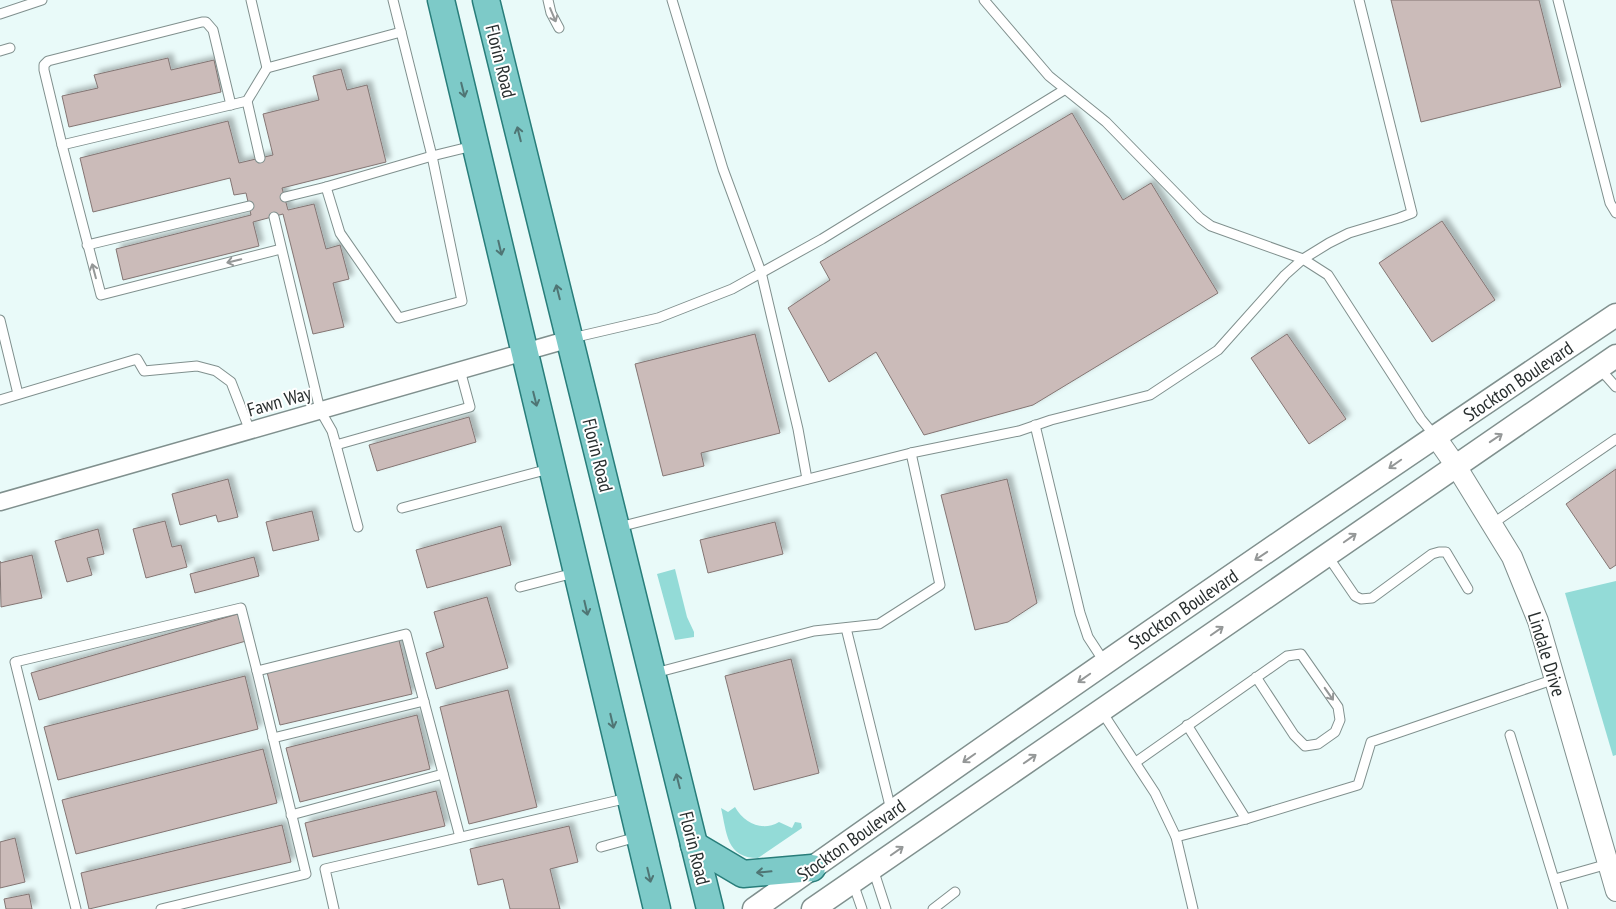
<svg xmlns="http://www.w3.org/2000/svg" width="1616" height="909" font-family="'PT Sans Narrow',sans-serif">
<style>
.green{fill:#93dbd7}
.building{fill:#cbbbb9;stroke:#837573;filter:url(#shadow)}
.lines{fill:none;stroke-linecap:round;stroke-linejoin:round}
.service-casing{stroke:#80908e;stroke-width:11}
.minor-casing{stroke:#80908e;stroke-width:19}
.tertiary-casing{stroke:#80908e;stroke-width:22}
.secondary-casing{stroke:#80908e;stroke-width:25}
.primary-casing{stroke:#287d7a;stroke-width:29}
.service{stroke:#fff;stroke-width:9}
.minor{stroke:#fff;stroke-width:16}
.tertiary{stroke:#fff;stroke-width:20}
.secondary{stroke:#fff;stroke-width:22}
.primary{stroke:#7dcac8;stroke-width:26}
.oneway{stroke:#949797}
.oneway2{stroke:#4f7574}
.labels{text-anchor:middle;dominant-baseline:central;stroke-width:4;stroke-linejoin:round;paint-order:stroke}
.street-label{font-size:19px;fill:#292f2f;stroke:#fff}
</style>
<defs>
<filter id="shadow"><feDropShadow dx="4.5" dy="-4.5" stdDeviation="2.5" flood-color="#0004"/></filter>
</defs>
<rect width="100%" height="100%" fill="#e9faf9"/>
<!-- green -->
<g class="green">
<polygon points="675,569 687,617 694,632 694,637 675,640 657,574"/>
<polygon points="1616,581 1616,755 1613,756 1565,593"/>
<path d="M735,807C744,823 762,832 779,822L792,828L795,822L801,823L802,828L758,858C726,858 727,833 721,808L728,812Z"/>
</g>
<!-- building -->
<g class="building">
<polygon points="1391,0 1539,0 1561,87 1421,122"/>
<polygon points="168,58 171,70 214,60 221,92 69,127 62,96 98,88 94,75"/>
<polygon points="341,69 347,90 367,85 386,162 282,188 288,210 314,204 326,249 340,245 349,279 333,283 344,327 313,334 283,214 253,222 259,246 123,280 116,249 251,215 246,193 234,195 230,178 93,212 80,158 228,121 239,163 273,155 263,114 319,100 313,76"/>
<polygon points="1072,113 1123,200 1151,183 1218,293 1033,405 924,435 876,352 829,382 788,308 830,280 820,262"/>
<polygon points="1442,221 1495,300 1432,342 1379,263"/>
<polygon points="755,334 780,433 701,453 704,466 663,476 635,364"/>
<polygon points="1287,334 1346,419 1309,444 1251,358"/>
<polygon points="469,417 476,442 377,471 369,445"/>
<polygon points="1616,469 1616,565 1610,569 1566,504"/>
<polygon points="228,479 238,517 218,522 216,515 180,525 172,494"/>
<polygon points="1007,479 1037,603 1008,622 975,630 941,495"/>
<polygon points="312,511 319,540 273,551 266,522"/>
<polygon points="165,521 172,547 181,545 187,567 146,578 133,529"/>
<polygon points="775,522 783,554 708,573 700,540"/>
<polygon points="501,526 511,565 427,588 416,550"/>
<polygon points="98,529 104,554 87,558 92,575 67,582 55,541"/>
<polygon points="32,555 42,598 1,607 0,561 0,563"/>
<polygon points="254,557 259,576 195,593 190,574"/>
<polygon points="487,597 508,668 436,689 426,653 444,647 434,612"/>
<polygon points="238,614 246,641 39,700 31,673"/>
<polygon points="399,640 412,694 280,725 267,672"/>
<polygon points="791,659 819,773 754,790 725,676"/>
<polygon points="245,676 258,729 58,780 44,727"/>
<polygon points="508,690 537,807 469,824 440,707"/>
<polygon points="417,715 430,769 300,802 286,748"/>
<polygon points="263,749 277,803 76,854 62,800"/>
<polygon points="436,791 445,826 313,857 305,823"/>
<polygon points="282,825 291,862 89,909 81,873"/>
<polygon points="569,826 578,862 550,869 560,909 510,909 503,879 478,885 470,849"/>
<polygon points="15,838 25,882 0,888 0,842"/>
<polygon points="29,894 32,909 6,909 4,899"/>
</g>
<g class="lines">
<!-- service casing -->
<g class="service-casing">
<g id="service">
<polyline points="251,0 267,68 401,32"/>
<polyline points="393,0 432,156 473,146"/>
<polyline points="548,0 551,13 559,28"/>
<polyline points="672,0 723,169 761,272 798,429 807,479"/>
<polyline points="984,0 1049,76 1106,122 1200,218 1211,226 1303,259 1328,275 1421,419 1435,436"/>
<polyline points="1558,0 1610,203 1616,213"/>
<polyline points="0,14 42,0"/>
<polyline points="0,51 10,48"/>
<polyline points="267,68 247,101 62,145 101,295 281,249"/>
<polyline points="247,101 260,158"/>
<polyline points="62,145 44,70 44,65 48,61 202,22 206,22 213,30 231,105"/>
<polygon points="432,156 462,301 399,318 340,233 326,187"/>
<polyline points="285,197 326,187"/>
<polyline points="274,217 320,410 332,431 336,445 470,407 460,370"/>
<polyline points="87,245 249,206"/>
<polyline points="0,320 18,394"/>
<polyline points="572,338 658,318 732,289 822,239 1064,90"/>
<polyline points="1600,369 1616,387"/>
<polyline points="0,400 137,359 144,371 197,366 216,371 231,382 250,431"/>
<polyline points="1035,425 1080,613 1088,637 1105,663"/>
<polyline points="336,445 358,527"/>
<polyline points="402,508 549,469"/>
<polyline points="1492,524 1616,439"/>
<polyline points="619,527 911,453 1019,431 1051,420 1150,395 1218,350 1285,275 1303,259 1329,243 1349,233 1399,218 1412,213 1359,0"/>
<polyline points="1327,555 1355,596 1361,599 1372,598 1432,554 1439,552 1446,552 1468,589"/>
<polyline points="520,587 574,573"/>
<polyline points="846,628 891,810"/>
<polyline points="655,673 814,631 879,624 940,585 911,453"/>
<polyline points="1102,712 1155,793 1176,837 1193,909"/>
<polyline points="1187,725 1246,819"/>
<polyline points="1510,735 1563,909"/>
<polyline points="273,738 424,701"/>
<polyline points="1136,762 1287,656 1301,654 1338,707 1340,720 1335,732 1318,744 1305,746 1294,735 1256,677"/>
<polyline points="291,815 443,774"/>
<polyline points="1176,837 1246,819 1358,785 1371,742 1555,679"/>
<polyline points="601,847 637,837"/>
<polyline points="873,869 886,909"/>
<polyline points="1555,879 1608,864"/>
<polyline points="853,883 862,909"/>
<polyline points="76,909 15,662 241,608 257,671"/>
<polyline points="161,909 306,874 257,671 406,634 460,837"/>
<polyline points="334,909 325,869 628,798"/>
<polyline points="933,909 955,892"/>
</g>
</g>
<!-- minor casing -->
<g class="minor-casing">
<polyline id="minor" points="0,502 570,339"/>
</g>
<!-- tertiary casing -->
<g class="tertiary-casing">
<polyline id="tertiary" points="1435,436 1456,466 1512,557 1538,621 1616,891"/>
</g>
<!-- secondary casing -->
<g class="secondary-casing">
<g id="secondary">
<path d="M754,909C1039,707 1326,509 1616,315"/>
<polyline points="813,909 1616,356"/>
</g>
</g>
<!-- primary casing -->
<g class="primary-casing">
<g id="primary">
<polyline points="441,0 657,909"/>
<polyline points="486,0 710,909"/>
<polyline points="694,845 743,874 812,868"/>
</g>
</g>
<!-- service -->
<use href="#service" class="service"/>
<!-- minor -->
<use href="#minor" class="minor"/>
<!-- tertiary -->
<use href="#tertiary" class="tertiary"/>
<!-- secondary -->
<use href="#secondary" class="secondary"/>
<!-- primary -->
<use href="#primary" class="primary"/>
</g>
<!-- one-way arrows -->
<defs><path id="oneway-shaft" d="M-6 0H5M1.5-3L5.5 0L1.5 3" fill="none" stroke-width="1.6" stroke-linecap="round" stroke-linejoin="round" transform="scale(1.25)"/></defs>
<g class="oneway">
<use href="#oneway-shaft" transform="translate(553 15) rotate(67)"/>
<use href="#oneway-shaft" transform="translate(234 261) rotate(166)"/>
<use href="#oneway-shaft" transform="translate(94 271) rotate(-105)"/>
<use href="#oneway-shaft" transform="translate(1496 438) rotate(-34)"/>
<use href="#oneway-shaft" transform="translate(1395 464) rotate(145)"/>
<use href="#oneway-shaft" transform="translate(1350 538) rotate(-35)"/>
<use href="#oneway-shaft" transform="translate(1261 556) rotate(146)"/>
<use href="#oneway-shaft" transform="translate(1217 631) rotate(-35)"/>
<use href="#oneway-shaft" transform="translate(1084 678) rotate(145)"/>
<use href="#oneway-shaft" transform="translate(1329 694) rotate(55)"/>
<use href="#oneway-shaft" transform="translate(969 758) rotate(145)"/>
<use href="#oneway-shaft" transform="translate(1030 759) rotate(-35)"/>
<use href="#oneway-shaft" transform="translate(897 851) rotate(-35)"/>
</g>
<g class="oneway2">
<use href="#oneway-shaft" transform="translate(463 90) rotate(76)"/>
<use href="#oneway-shaft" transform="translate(519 134) rotate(-104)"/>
<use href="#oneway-shaft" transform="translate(500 248) rotate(77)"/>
<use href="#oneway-shaft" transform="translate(558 292) rotate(-104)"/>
<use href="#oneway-shaft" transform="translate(535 399) rotate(76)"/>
<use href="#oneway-shaft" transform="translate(586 608) rotate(77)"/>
<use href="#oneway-shaft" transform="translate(612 721) rotate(77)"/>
<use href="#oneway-shaft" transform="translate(678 781) rotate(-104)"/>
<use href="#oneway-shaft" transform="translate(764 872) rotate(175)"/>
<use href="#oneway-shaft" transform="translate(649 875) rotate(77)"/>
</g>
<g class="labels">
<!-- street labels -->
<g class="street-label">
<text transform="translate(501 61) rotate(76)">Florin Road</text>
<text transform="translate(1518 381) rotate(-34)">Stockton Boulevard</text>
<text transform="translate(279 401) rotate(-16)">Fawn Way</text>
<text transform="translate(598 455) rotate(76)">Florin Road</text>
<text transform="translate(1183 609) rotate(-34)">Stockton Boulevard</text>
<text transform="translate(1547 654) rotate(73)">Lindale Drive</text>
<text transform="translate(851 840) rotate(-35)">Stockton Boulevard</text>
<text transform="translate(695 848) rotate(76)">Florin Road</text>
</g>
</g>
</svg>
